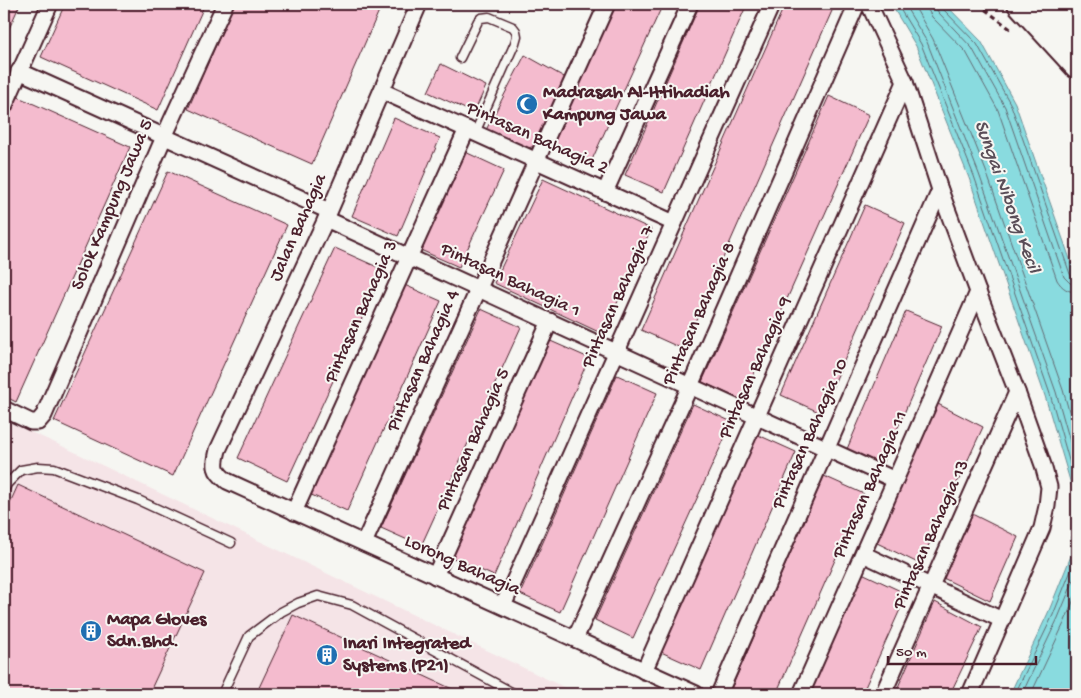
<svg xmlns="http://www.w3.org/2000/svg" width="1081" height="698" font-family="'Gochi Hand',sans-serif">
<style>
.built{fill:#f5e4e7}
.water{fill:#89dbdf;stroke:#709097}
.lines{fill:none;stroke-linecap:round;stroke-linejoin:round}
.shore{stroke:#636a73;stroke-width:1}
.building{fill:#f4bbce;stroke:#4a1f2b}
.service-casing{stroke:#4a1f2b;stroke-width:11}
.minor-casing{stroke:#4a1f2b;stroke-width:19}
.primary-casing{stroke:#4a1f2b;stroke-width:28}
.trunk-casing{stroke:#4a1f2b;stroke-width:29}
.path{stroke:#4a1f2b;stroke-width:3;stroke-dasharray:5 4;stroke-linecap:butt}
.service{stroke:#f6f6f2;stroke-width:8}
.minor{stroke:#f6f6f2;stroke-width:15}
.primary{stroke:#f6f6f2;stroke-width:24}
.trunk{stroke:#f6f6f2;stroke-width:25}
.labels{text-anchor:middle;dominant-baseline:central;stroke-width:4;stroke-linejoin:round;paint-order:stroke}
.poi-label{font-size:19px;font-weight:bold;fill:#4a1f2b;stroke:#f6f6f2;text-anchor:start}
.street-label{font-size:19px;fill:#4a1f2b;stroke:#f6f6f2}
.water-label{font-size:20px;font-style:italic;fill:#5a4e58;stroke:#f6f6f2}
</style>
<rect width="100%" height="100%" fill="#f6f6f2"/>
<filter id="ink" filterUnits="userSpaceOnUse"><feTurbulence type="fractalNoise" baseFrequency=".02" numOctaves="2"/><feDisplacementMap in="SourceGraphic" scale="10" xChannelSelector="R" yChannelSelector="G"/><feConvolveMatrix kernelMatrix="1 2 1 2 8 2 1 2 1" color-interpolation-filters="sRGB"/></filter>
<g filter="url(#ink)">
<!-- built -->
<polygon class="built" points="4,420 62,446 578,694 4,694"/>
<!-- water -->
<polygon class="water" points="891,4 945,4 981,41 1015,103 1077,279 1077,694 1010,694 1048,613 1071,556 1073,491 1045,396 969,178 916,46"/>
<g class="lines">
<!-- shore -->
<g class="shore">
<polyline points="897,4 921,44 974,176 1050,394 1077,488"/>
<polyline points="904,4 927,42 979,174 1056,392 1077,466"/>
<polyline points="913,4 933,39 986,171 1063,390 1077,439"/>
<path d="M928,4V10L932,17L966,52L998,110L1057,280C1062,288 1068,292 1077,292"/>
<polyline points="935,4 936,9 939,13 972,48 1005,107 1064,277 1070,283 1077,285"/>
<polyline points="942,4 943,9 977,44 1011,105 1070,274 1073,278 1077,278"/>
<polyline points="1015,694 1053,615 1076,558 1077,510"/>
<polyline points="1022,694 1058,618 1077,572"/>
<polyline points="1031,694 1065,621 1077,592"/>
</g>
</g>
<!-- building -->
<g class="building">
<polygon points="4,4 20,4 4,40"/>
<polygon points="65,4 205,4 158,110 41,57"/>
<polygon points="234,4 382,4 312,164 188,109"/>
<polygon points="613,4 663,4 591,162 549,143"/>
<polygon points="700,4 747,4 664,192 625,175"/>
<polygon points="785,4 835,4 683,349 641,330"/>
<polygon points="525,55 566,78 535,146 528,148 486,130"/>
<polygon points="441,64 486,86 474,113 428,92"/>
<polygon points="16,96 130,147 16,402 4,396 4,124"/>
<polygon points="829,96 869,115 742,400 702,382"/>
<polygon points="394,118 440,138 398,236 352,216"/>
<polygon points="461,150 504,170 459,267 416,248"/>
<polygon points="168,171 287,225 173,476 54,421"/>
<polygon points="543,179 651,229 603,334 494,283"/>
<polygon points="865,205 905,223 821,413 781,395"/>
<polygon points="335,248 384,270 287,481 238,458"/>
<polygon points="400,283 441,301 347,511 307,493"/>
<polygon points="481,309 521,327 421,546 381,528"/>
<polygon points="906,311 942,326 882,464 847,449"/>
<polygon points="546,339 589,358 494,576 451,557"/>
<polygon points="617,375 657,393 560,612 520,594"/>
<polygon points="936,403 983,427 920,564 875,542"/>
<polygon points="693,404 732,422 633,638 595,620"/>
<polygon points="756,434 796,452 701,670 661,652"/>
<polygon points="824,476 864,494 776,694 743,694 731,689"/>
<polygon points="18,485 205,573 151,689 157,694 4,694 4,516"/>
<polygon points="970,513 1018,537 990,601 941,577"/>
<polygon points="862,573 907,594 862,694 806,694"/>
<polygon points="935,602 982,627 950,694 895,694"/>
<polygon points="293,615 463,694 256,694"/>
</g>
<g class="lines">
<!-- service casing -->
<g class="service-casing">
<g id="service">
<polyline points="460,58 478,21 481,18 489,17 513,27 516,31 517,36 515,43 475,133"/>
<polyline points="4,491 7,484 21,470 38,467 54,468 138,500 231,543"/>
<polyline points="222,694 249,636 281,612 298,603 318,596 352,605 515,694"/>
</g>
</g>
<!-- minor casing -->
<g class="minor-casing">
<g id="minor">
<path d="M419,4L326,219L218,450C214,466 214,471 227,481L696,694"/>
<polyline points="869,4 905,82 940,190 978,292 1017,392 1043,465 1049,487 1047,506 1042,528 970,694"/>
<polyline points="19,71 329,211"/>
<polyline points="382,91 674,223"/>
<polyline points="4,107 50,4"/>
<polyline points="605,192 690,4"/>
<polyline points="326,219 895,480"/>
<polyline points="4,409 31,422 38,422 44,415 164,137 225,4"/>
<polyline points="294,512 467,129"/>
<polyline points="364,543 607,4"/>
<polyline points="863,554 1002,620"/>
<polyline points="435,576 550,321"/>
<polyline points="503,606 772,4"/>
<polyline points="575,639 690,386 857,4"/>
<polyline points="644,671 905,82"/>
<polyline points="719,694 940,190"/>
<polyline points="801,694 978,292"/>
<polyline points="883,694 1017,392"/>
</g>
</g>
<!-- primary casing -->
<g class="primary-casing">
<g id="primary">
<polyline points="1020,4 1077,66"/>
<polyline points="1044,16 1077,39"/>
</g>
</g>
<!-- trunk casing -->
<g class="trunk-casing">
<polyline id="trunk" points="1053,4 1077,20"/>
</g>
<!-- path -->
<polyline class="path" points="978,4 1013,31"/>
<!-- service -->
<use href="#service" class="service"/>
<!-- minor -->
<use href="#minor" class="minor"/>
<!-- primary -->
<use href="#primary" class="primary"/>
<!-- trunk -->
<use href="#trunk" class="trunk"/>
</g>
</g>
<!-- icons -->
<defs>
<g id="mosque-disc" transform="scale(1.125)"><circle r="9.5" fill="#1f6fb2" stroke="#f6f6f2"/><path d="M3.5-4.9A6 6 0 1 0 3.5 4.9A5 5 0 1 1 3.5-4.9Z" fill="#fff"/></g>
<g id="building-disc" transform="scale(1.125)"><circle r="9.5" fill="#1f6fb2" stroke="#f6f6f2"/><path d="M-4-6H4V6H1V3H-1V6H-4ZM-2.5-4.3h1.7v1.8h-1.7ZM.8-4.3h1.7v1.8H.8ZM-2.5-1h1.7V.8h-1.7ZM.8-1h1.7V.8H.8Z" fill="#fff"/></g>
</defs>
<g fill-rule="evenodd">
<use href="#mosque-disc" x="527" y="104"/>
<use href="#building-disc" x="91" y="631"/>
<use href="#building-disc" x="327" y="655"/>
</g>
<g class="labels">
<!-- poi labels -->
<g class="poi-label">
<text x="543" y="93">Madrasah Al-Ittihadiah<tspan x="543" dy="22">Kampung Jawa</tspan></text>
<text x="107" y="620">Mapa Gloves<tspan x="107" dy="22">Sdn.Bhd.</tspan></text>
<text x="343" y="644">Inari Integrated<tspan x="343" dy="22">Systems (P21)</tspan></text>
</g>
<!-- street labels -->
<g class="street-label">
<text transform="translate(537 139) rotate(24)">Pintasan Bahagia 2</text>
<text transform="translate(113 205) rotate(-67)">Solok Kampung Jawa 5</text>
<text transform="translate(299 228) rotate(-66)">Jalan Bahagia</text>
<text transform="translate(510 281) rotate(25)">Pintasan Bahagia 1</text>
<text transform="translate(619 297) rotate(-66)">Pintasan Bahagia 7</text>
<text transform="translate(362 312) rotate(-66)">Pintasan Bahagia 3</text>
<text transform="translate(700 314) rotate(-66)">Pintasan Bahagia 8</text>
<text transform="translate(424 361) rotate(-66)">Pintasan Bahagia 4</text>
<text transform="translate(756 368) rotate(-66)">Pintasan Bahagia 9</text>
<text transform="translate(811 434) rotate(-66)">Pintasan Bahagia 10</text>
<text transform="translate(474 440) rotate(-66)">Pintasan Bahagia 5</text>
<text transform="translate(871 485) rotate(-66)">Pintasan Bahagia 11</text>
<text transform="translate(932 535) rotate(-66)">Pintasan Bahagia 13</text>
<text transform="translate(462 566) rotate(24)">Lorong Bahagia</text>
</g>
<!-- water labels -->
<g class="water-label">
<text transform="translate(1006 197) rotate(70)">Sungai Nibong Kecil</text>
</g>
</g>
<!-- margin -->
<rect width="1081" height="698" fill="none" stroke="#f6f6f2" stroke-width="20"/>
<rect x="10" y="10" width="1061" height="678" fill="none" stroke="#4a1f2b" stroke-width="2" filter="url(#ink)"/>
<!-- scale -->
<path d="M888 656v8h148v-8" fill="none" stroke="#4a1f2b" stroke-width="2.5"/>
<text x="896" y="656" font-size="15" fill="#4a1f2b" stroke="#f6f6f2" stroke-width="4" paint-order="stroke">50 m</text>
</svg>
